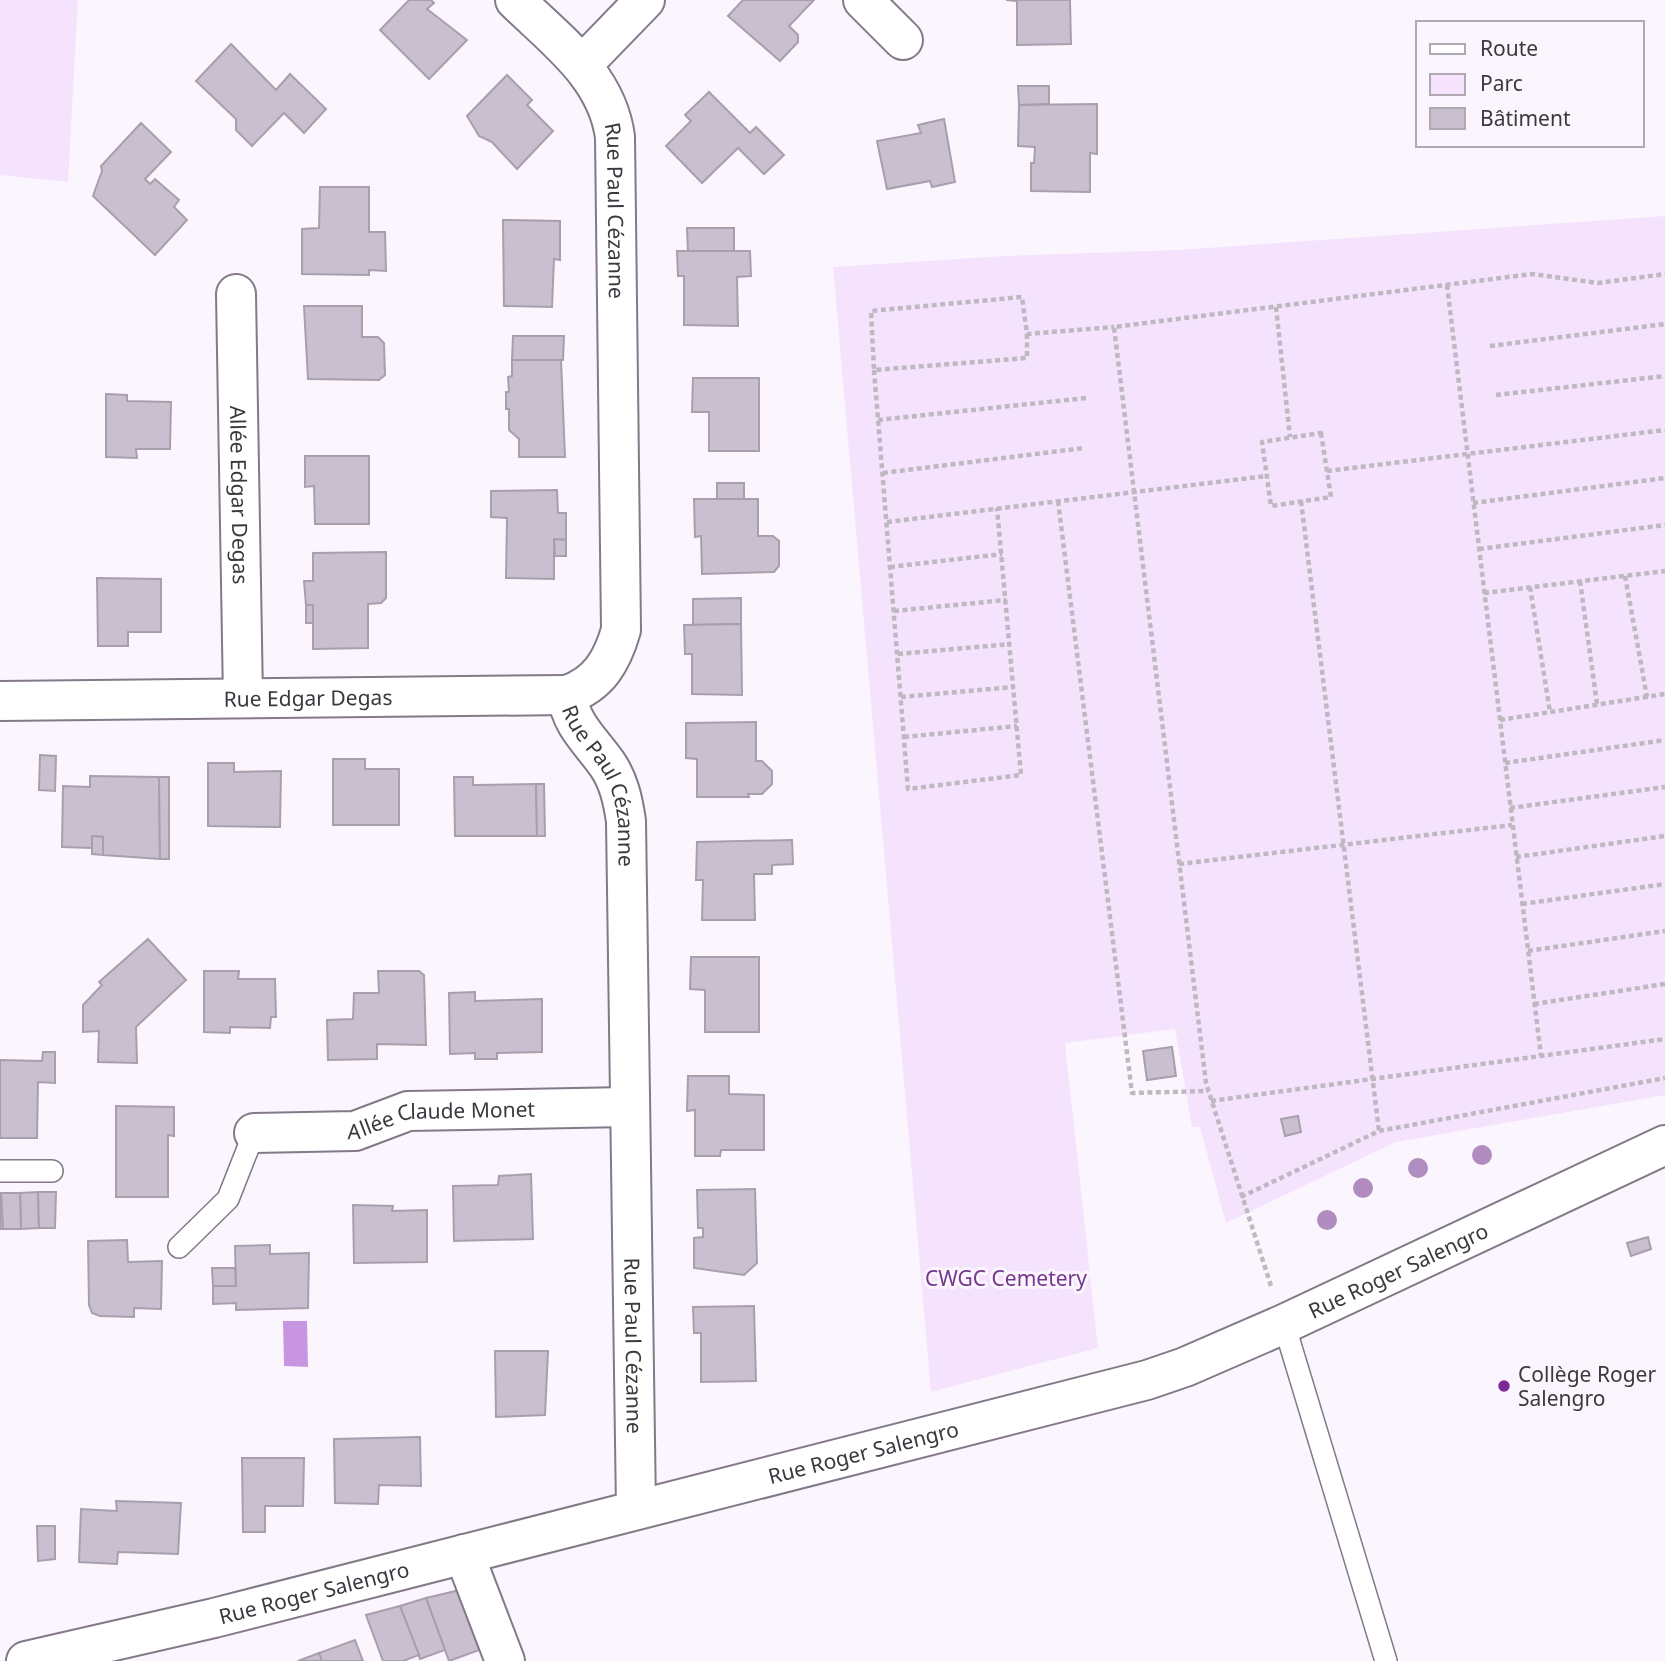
<svg xmlns="http://www.w3.org/2000/svg" width="1665" height="1661" font-family="'Noto Sans',sans-serif">
<style>
.green{fill:#f5e3fe}
.water{fill:#c895e1}
.building{fill:#cabfcf;stroke:#a89eae;stroke-width:2}
.lines{fill:none;stroke-linecap:round;stroke-linejoin:round}
.lane-casing{stroke:#837988;stroke-width:24}
.street-casing{stroke:#837988;stroke-width:42}
.path{stroke:#beb9c0;stroke-width:4.5;stroke-dasharray:5 3.5;stroke-linecap:butt}
.lane{stroke:#fff;stroke-width:21}
.street{stroke:#fff;stroke-width:38}
.tree{fill:#b18cc0}
.poi-dot{fill:#792999;stroke:#fbf6fd;stroke-width:2.5}
.labels{text-anchor:middle;dominant-baseline:central;stroke-width:6;stroke-linejoin:round;paint-order:stroke}
.street-label{font-size:21px;fill:#3c383f;stroke:#fbf6fd}
.park-label{font-size:21px;fill:#74368e;stroke:#fbf6fd}
.poi-label{font-size:21px;fill:#3c383f;stroke:#fbf6fd;text-anchor:start}
</style>
<rect width="100%" height="100%" fill="#fbf6fd"/>
<!-- green -->
<g class="green">
<polygon points="0,0 78,0 68,182 0,175"/>
<polygon points="1665,216 1665,1095 1396,1142 1226,1223 1200,1127 1192,1127 1175,1029 1065,1043 1098,1348 931,1392 833,267 1004,256 1178,250"/>
</g>
<!-- water -->
<polygon class="water" points="283,1321 307,1321 308,1367 284,1366"/>
<!-- building -->
<g class="building">
<polygon points="409,0 431,0 434,3 427,9 467,40 429,79 380,30"/>
<polygon points="743,0 814,0 789,26 798,35 798,42 780,61 728,16"/>
<polygon points="1006,0 1070,0 1071,44 1017,45 1017,1"/>
<polygon points="231,44 276,90 290,74 326,109 304,133 284,113 252,146 236,130 236,119 196,81"/>
<polygon points="507,75 532,100 527,105 553,131 517,169 492,142 479,136 467,116"/>
<polygon points="1018,86 1049,86 1049,104 1019,105"/>
<polygon points="709,92 750,133 756,127 784,155 764,174 738,148 702,183 666,146 691,121 685,115"/>
<polygon points="1097,104 1097,154 1090,153 1090,192 1031,191 1031,163 1034,163 1035,147 1018,146 1019,105"/>
<polygon points="944,119 955,182 932,187 930,181 887,189 877,141 921,133 918,125"/>
<polygon points="141,123 171,152 145,179 150,184 155,179 179,200 174,207 187,220 155,255 93,196 102,171 101,166"/>
<polygon points="320,187 369,187 369,232 385,232 386,271 369,270 369,275 302,274 302,229 319,228"/>
<polygon points="503,220 560,221 560,260 554,259 552,307 504,306"/>
<polygon points="687,228 734,228 734,251 688,252"/>
<polygon points="677,251 750,251 751,276 737,277 738,326 684,325 684,276 678,276"/>
<polygon points="304,306 362,306 362,337 378,337 384,343 385,375 379,380 308,379"/>
<polygon points="513,336 564,336 563,360 512,360"/>
<polygon points="512,360 561,360 565,457 519,457 519,439 509,430 509,409 506,409 506,392 509,392 508,377 512,376"/>
<polygon points="693,378 759,378 759,451 709,451 709,412 692,412"/>
<polygon points="106,394 127,395 127,401 171,402 170,449 136,449 137,458 106,457"/>
<polygon points="305,456 369,456 369,524 315,524 314,486 305,487"/>
<rect x="717" y="483" width="27" height="16"/>
<polygon points="557,490 558,513 566,513 566,540 554,539 554,579 506,578 507,518 491,517 491,491"/>
<polygon points="694,499 758,499 758,536 773,536 779,541 779,566 774,572 702,574 701,536 695,537"/>
<polygon points="554,539 566,540 566,556 555,556"/>
<polygon points="386,552 386,598 381,603 368,604 368,648 313,649 313,605 306,605 304,581 313,581 313,553"/>
<polygon points="97,578 161,579 161,632 128,632 128,646 98,646"/>
<polygon points="741,598 741,624 693,625 693,599"/>
<rect x="306" y="605" width="7" height="18"/>
<polygon points="741,624 742,695 692,694 692,654 685,654 684,625"/>
<polygon points="756,722 756,761 762,761 772,771 772,784 762,794 748,794 749,797 697,797 697,759 686,758 686,723"/>
<polygon points="40,755 56,756 55,791 39,790"/>
<polygon points="333,759 365,759 365,769 399,769 399,825 333,825"/>
<polygon points="208,763 234,763 234,772 281,771 280,827 208,826"/>
<polygon points="90,776 159,777 160,859 103,855 103,837 92,836 92,848 62,847 63,786 90,787"/>
<polygon points="159,777 169,777 169,859 160,859"/>
<polygon points="454,777 473,777 473,785 536,784 537,836 455,836"/>
<polygon points="536,784 544,784 545,836 537,836"/>
<polygon points="92,836 103,837 103,855 92,854"/>
<polygon points="792,840 793,864 772,865 772,874 754,874 755,920 702,920 703,880 696,880 697,842"/>
<polygon points="148,939 186,980 136,1027 137,1063 98,1062 99,1031 83,1032 83,1005 102,985 99,982"/>
<polygon points="691,957 759,957 759,1032 705,1032 705,990 690,989"/>
<polygon points="204,971 239,971 238,979 275,979 276,1017 271,1017 270,1028 230,1027 230,1033 204,1032"/>
<polygon points="378,971 419,971 424,975 426,1045 377,1044 377,1059 328,1060 327,1020 353,1019 354,993 379,993"/>
<polygon points="475,992 475,1001 542,999 542,1052 497,1053 497,1059 475,1059 475,1053 450,1054 449,993"/>
<polygon points="1172,1047 1176,1076 1147,1080 1143,1051"/>
<polygon points="43,1052 55,1052 55,1083 38,1082 37,1138 0,1138 0,1060 42,1061"/>
<polygon points="688,1076 729,1076 729,1094 764,1095 764,1150 721,1150 720,1156 695,1156 695,1110 687,1111"/>
<polygon points="116,1106 174,1107 174,1136 168,1135 168,1197 116,1197"/>
<polygon points="1298,1116 1301,1132 1285,1136 1281,1119"/>
<polygon points="531,1174 533,1239 454,1241 453,1186 498,1185 499,1176"/>
<polygon points="755,1189 757,1263 744,1275 694,1268 694,1238 703,1237 703,1228 698,1228 697,1190"/>
<polygon points="38,1192 39,1228 21,1229 20,1193"/>
<polygon points="38,1192 56,1192 55,1228 39,1228"/>
<polygon points="0,1193 1,1193 3,1229 0,1229"/>
<polygon points="1,1193 20,1193 21,1229 3,1229"/>
<polygon points="353,1205 393,1206 392,1211 427,1210 427,1262 354,1263"/>
<polygon points="1648,1237 1651,1249 1631,1256 1627,1243"/>
<polygon points="127,1240 128,1262 162,1261 161,1309 134,1308 134,1317 100,1316 92,1313 89,1305 88,1241"/>
<polygon points="270,1245 270,1254 309,1253 308,1308 236,1310 236,1303 213,1304 213,1286 236,1286 235,1246"/>
<polygon points="212,1268 235,1268 236,1286 213,1286"/>
<polygon points="754,1306 756,1381 701,1382 701,1333 694,1333 693,1307"/>
<polygon points="495,1351 548,1351 545,1415 496,1417"/>
<polygon points="420,1437 421,1486 379,1485 378,1504 335,1503 334,1439"/>
<polygon points="242,1458 304,1458 303,1506 265,1506 265,1532 243,1532"/>
<polygon points="116,1501 181,1503 178,1554 118,1552 117,1564 79,1562 81,1509 117,1511"/>
<polygon points="37,1526 55,1526 55,1559 38,1561"/>
<polygon points="464,1589 485,1648 449,1661 426,1598"/>
<polygon points="426,1598 445,1650 420,1659 400,1606"/>
<polygon points="400,1606 419,1655 403,1661 383,1661 366,1615"/>
<polygon points="355,1640 363,1661 322,1661 319,1653"/>
<polygon points="319,1653 322,1661 298,1661"/>
</g>
<g class="lines">
<!-- lane casing -->
<g class="lane-casing">
<g id="lane">
<polyline points="0,1171 52,1171"/>
<polyline points="179,1247 228,1199 254,1133"/>
<polyline points="1284,1324 1386,1661"/>
</g>
</g>
<!-- street casing -->
<g class="street-casing">
<g id="street">
<path id="s1" d="M515,0C556,40 607,76 615,137L621,630C612,661 599,684 567,695C571,725 590,740 607,764C619,781 623,801 626,821L636,1509"/>
<polyline points="863,0 903,40"/>
<polyline points="582,65 645,0"/>
<path id="s2" d="M236,294L243,698"/>
<path id="s3" d="M0,701L567,695"/>
<path id="s4" d="M254,1133L355,1131L408,1111L628,1107"/>
<polyline points="464,1554 505,1661"/>
<path id="s5" d="M26,1661L214,1618L1147,1380L1185,1367L1284,1324L1665,1145"/>
</g>
</g>
<!-- path -->
<g class="path">
<polyline points="1447,285 1541,1056"/>
<polyline points="1276,307 1290,437"/>
<polyline points="1027,334 1027,358 874,370 871,311 1022,297 1027,334 1114,327"/>
<polyline points="1490,346 1665,324"/>
<polyline points="874,370 908,789 1021,775 997,508"/>
<polyline points="1496,395 1665,376"/>
<polyline points="878,420 1086,398"/>
<polygon points="1321,433 1331,497 1271,506 1262,442"/>
<polyline points="1327,471 1665,430"/>
<polyline points="883,473 1084,448"/>
<polyline points="1058,501 1132,1093 1208,1091"/>
<polyline points="1301,501 1379,1131"/>
<polyline points="1473,503 1665,478"/>
<polyline points="887,522 1267,476"/>
<polyline points="1479,549 1665,525"/>
<polyline points="890,567 1002,554"/>
<polyline points="1625,576 1647,697"/>
<polyline points="1580,581 1597,704"/>
<polyline points="1530,587 1550,712"/>
<polyline points="1484,593 1665,571"/>
<polyline points="894,611 1006,600"/>
<polyline points="898,654 1010,644"/>
<polyline points="901,697 1013,687"/>
<polyline points="1500,720 1665,694"/>
<polyline points="904,737 1017,726"/>
<polyline points="1505,763 1665,740"/>
<polyline points="1510,808 1665,787"/>
<polyline points="1516,857 1665,836"/>
<polyline points="1179,864 1512,825"/>
<polyline points="1522,904 1665,884"/>
<polyline points="1528,951 1665,931"/>
<polyline points="1534,1004 1665,984"/>
<polyline points="1211,1101 1665,1039"/>
<polyline points="1241,1197 1379,1131 1665,1078"/>
<polyline points="1271,1286 1206,1083 1114,327 1532,274 1598,283 1665,274"/>
</g>
<!-- lane -->
<use href="#lane" class="lane"/>
<!-- street -->
<use href="#street" class="street"/>
</g>
<!-- trees -->
<g class="tree">
<circle cx="1482" cy="1155" r="10"/>
<circle cx="1418" cy="1168" r="10"/>
<circle cx="1363" cy="1188" r="10"/>
<circle cx="1327" cy="1220" r="10"/>
</g>
<!-- markers -->
<circle class="poi-dot" cx="1504" cy="1386" r="7"/>
<g class="labels">
<!-- street labels -->
<g class="street-label">
<text stroke="none"><textPath href="#s1" startOffset="247">Rue Paul Cézanne</textPath></text>
<text stroke="none"><textPath href="#s2" startOffset="201">Allée Edgar Degas</textPath></text>
<text stroke="none"><textPath href="#s3" startOffset="308">Rue Edgar Degas</textPath></text>
<text stroke="none"><textPath href="#s1" startOffset="854">Rue Paul Cézanne</textPath></text>
<text stroke="none"><textPath href="#s4" startOffset="189">Allée Claude Monet</textPath></text>
<text stroke="none"><textPath href="#s5" startOffset="1430">Rue Roger Salengro</textPath></text>
<text stroke="none"><textPath href="#s1" startOffset="1421">Rue Paul Cézanne</textPath></text>
<text stroke="none"><textPath href="#s5" startOffset="863">Rue Roger Salengro</textPath></text>
<text stroke="none"><textPath href="#s5" startOffset="296">Rue Roger Salengro</textPath></text>
</g>
<!-- park labels -->
<g class="park-label">
<text x="1006" y="1278">CWGC Cemetery</text>
</g>
<!-- poi labels -->
<g class="poi-label">
<text x="1518" y="1374">Collège Roger<tspan x="1518" dy="24">Salengro</tspan></text>
</g>
</g>
<!-- legend -->
<rect x="1416" y="21" width="228" height="126" fill="#fbf6fd" stroke="#afaab1" stroke-width="2"/>
<rect x="1430" y="44" width="35" height="10" fill="#ffffff" stroke="#afaab1" stroke-width="2"/>
<text x="1480" y="56" font-size="21" fill="#3c383f">Route</text>
<rect x="1430" y="74" width="35" height="21" fill="#f5e3fe" stroke="#afaab1" stroke-width="2"/>
<text x="1480" y="91" font-size="21" fill="#3c383f">Parc</text>
<rect x="1430" y="108" width="35" height="21" fill="#cabfcf" stroke="#afaab1" stroke-width="2"/>
<text x="1480" y="126" font-size="21" fill="#3c383f">Bâtiment</text>
</svg>
